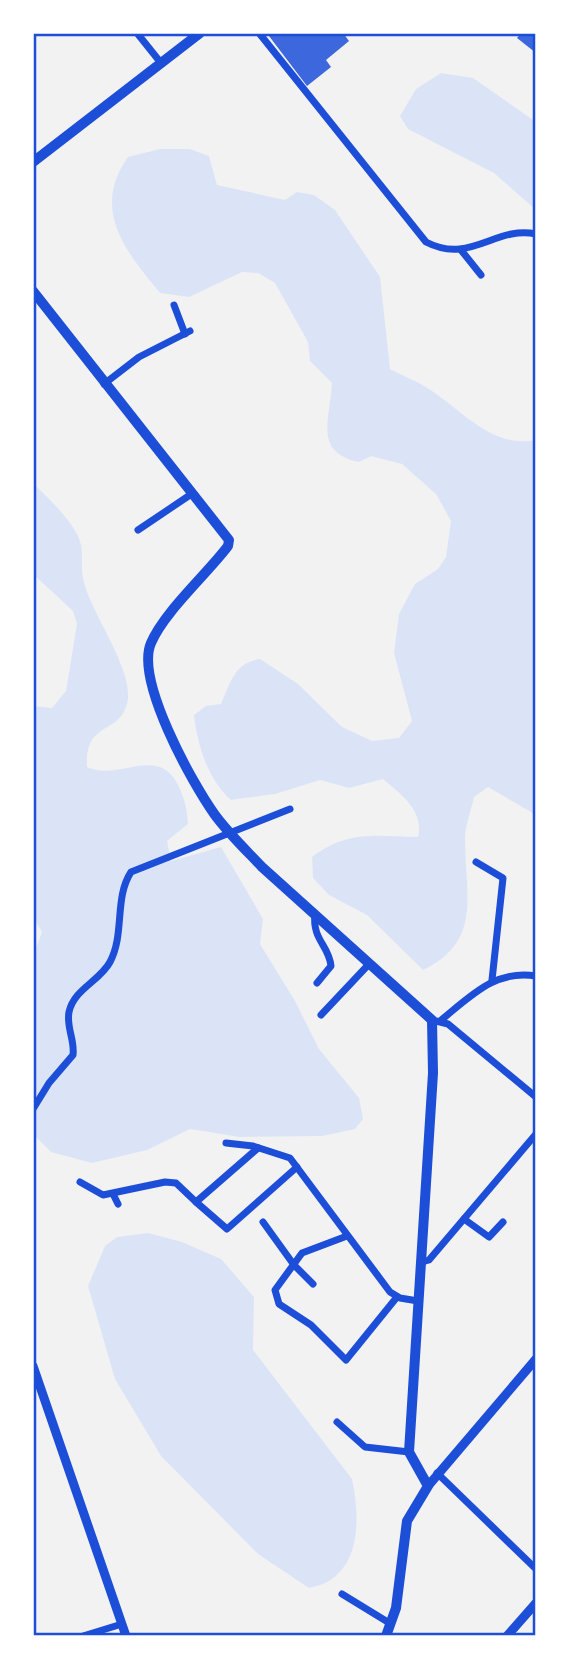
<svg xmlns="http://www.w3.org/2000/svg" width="569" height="1669" font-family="Bitter,serif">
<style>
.green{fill:#dbe4f7}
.building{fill:#3d67dc}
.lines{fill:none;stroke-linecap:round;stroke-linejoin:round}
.minor{stroke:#1d4ed8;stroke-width:7}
.tertiary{stroke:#1d4ed8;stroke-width:9}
.secondary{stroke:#1d4ed8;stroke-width:10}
.neatline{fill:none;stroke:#1d4ed8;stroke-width:2.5}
</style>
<rect width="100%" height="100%" fill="#f2f2f2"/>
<!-- green -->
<g class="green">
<polygon points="441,73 473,78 536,122 536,210 494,173 408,129 400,116 416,89"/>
<path d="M160,149H190L209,156L217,185L285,200L297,192L314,195L335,210L380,277L390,369C403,376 417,381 429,389C462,410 492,449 536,440V815L488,787L474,797C471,811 465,826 465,839C465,893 483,942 423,970L367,915L329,895L313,878L312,857C347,830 376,836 418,837C424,811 402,795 383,779L349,788L320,780L275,794L231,800C208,780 197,744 194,715L206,706L221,704C231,682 234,663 260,659L298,684L342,727L372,741L399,738L412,721L394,653L399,614L415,584L438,569L446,557L451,521L436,494L402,464L371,456L359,462C313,452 330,420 332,383L310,361L308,342L275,283L258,273L242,272L189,297L160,293C125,251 91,209 128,157Z"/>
<path d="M33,483C49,499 68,516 78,536C85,552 80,563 83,578C89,612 136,671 127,704C118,736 85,720 87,767C119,782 159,743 179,787C185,800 187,809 188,824L167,841L171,861L221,847L263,919L260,944L295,1001L319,1049L359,1098L363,1119L355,1129L322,1136L240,1137L190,1129L147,1150L92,1163L51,1152L33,1134V956L42,932L33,917V706L52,708L66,691L77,624L73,611L33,574Z"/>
<path d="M148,1233L182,1242L221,1259L254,1297L253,1350L352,1479C361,1521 361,1579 309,1588L258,1554L161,1456L115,1379L88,1286L105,1246L117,1237Z"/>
</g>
<!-- building -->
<g class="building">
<polygon points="273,33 343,33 349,41 326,60 331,67 307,86 269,36"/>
<polygon points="521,33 536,33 536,53 517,38"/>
</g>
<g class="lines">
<!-- minor -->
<g class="minor">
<polyline points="137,33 161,63"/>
<path d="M259,33L426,242C470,265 496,225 536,234"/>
<polyline points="461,250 481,275"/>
<polyline points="174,305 185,334"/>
<polyline points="104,384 139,357 190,331"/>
<polyline points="138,530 193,493"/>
<polyline points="476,862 503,878 492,980"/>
<path d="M315,914C312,940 329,945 331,966L317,983"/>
<polyline points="321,1015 370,963"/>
<polyline points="432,1020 448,1024 536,1097"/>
<path d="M440,1021C470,997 495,969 536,976"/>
<path d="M33,1109L49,1083L73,1055C75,1040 66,1027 69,1012C74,989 100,981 110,962C125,934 114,898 131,872L290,809"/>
<polyline points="226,1143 253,1146 290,1158 390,1292 400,1298 418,1301"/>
<polyline points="258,1148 196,1202 227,1229 297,1167"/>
<polyline points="80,1182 103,1195 165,1182 176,1183 196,1202"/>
<polyline points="113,1194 118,1204"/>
<polyline points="464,1219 489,1237 503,1222"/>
<polyline points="263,1222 294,1265 313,1284"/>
<polyline points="347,1236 302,1253 275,1290 279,1304 311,1325 346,1360 397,1297"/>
<polyline points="422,1262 429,1260 536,1134"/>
<polyline points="337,1422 365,1447 409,1452"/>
<polyline points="437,1473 536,1569"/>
<polyline points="342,1594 391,1624"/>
<polyline points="83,1636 122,1624"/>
</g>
<!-- tertiary -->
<g class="tertiary">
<polyline points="33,1366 126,1636"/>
<polyline points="428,1486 536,1359"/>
<polyline points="507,1636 536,1603"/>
</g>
<!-- secondary -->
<g class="secondary">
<polyline points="33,162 200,33"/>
<path d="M33,291L229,540L228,546C207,574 164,612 151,643C135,680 192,783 215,815C229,834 246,850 262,867L432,1020L433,1073L409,1452L428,1486L407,1521L396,1608L386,1636"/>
</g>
</g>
<!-- border -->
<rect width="569" height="1669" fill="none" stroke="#ffffff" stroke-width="70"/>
<rect x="35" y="35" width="499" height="1599" class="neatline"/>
</svg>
